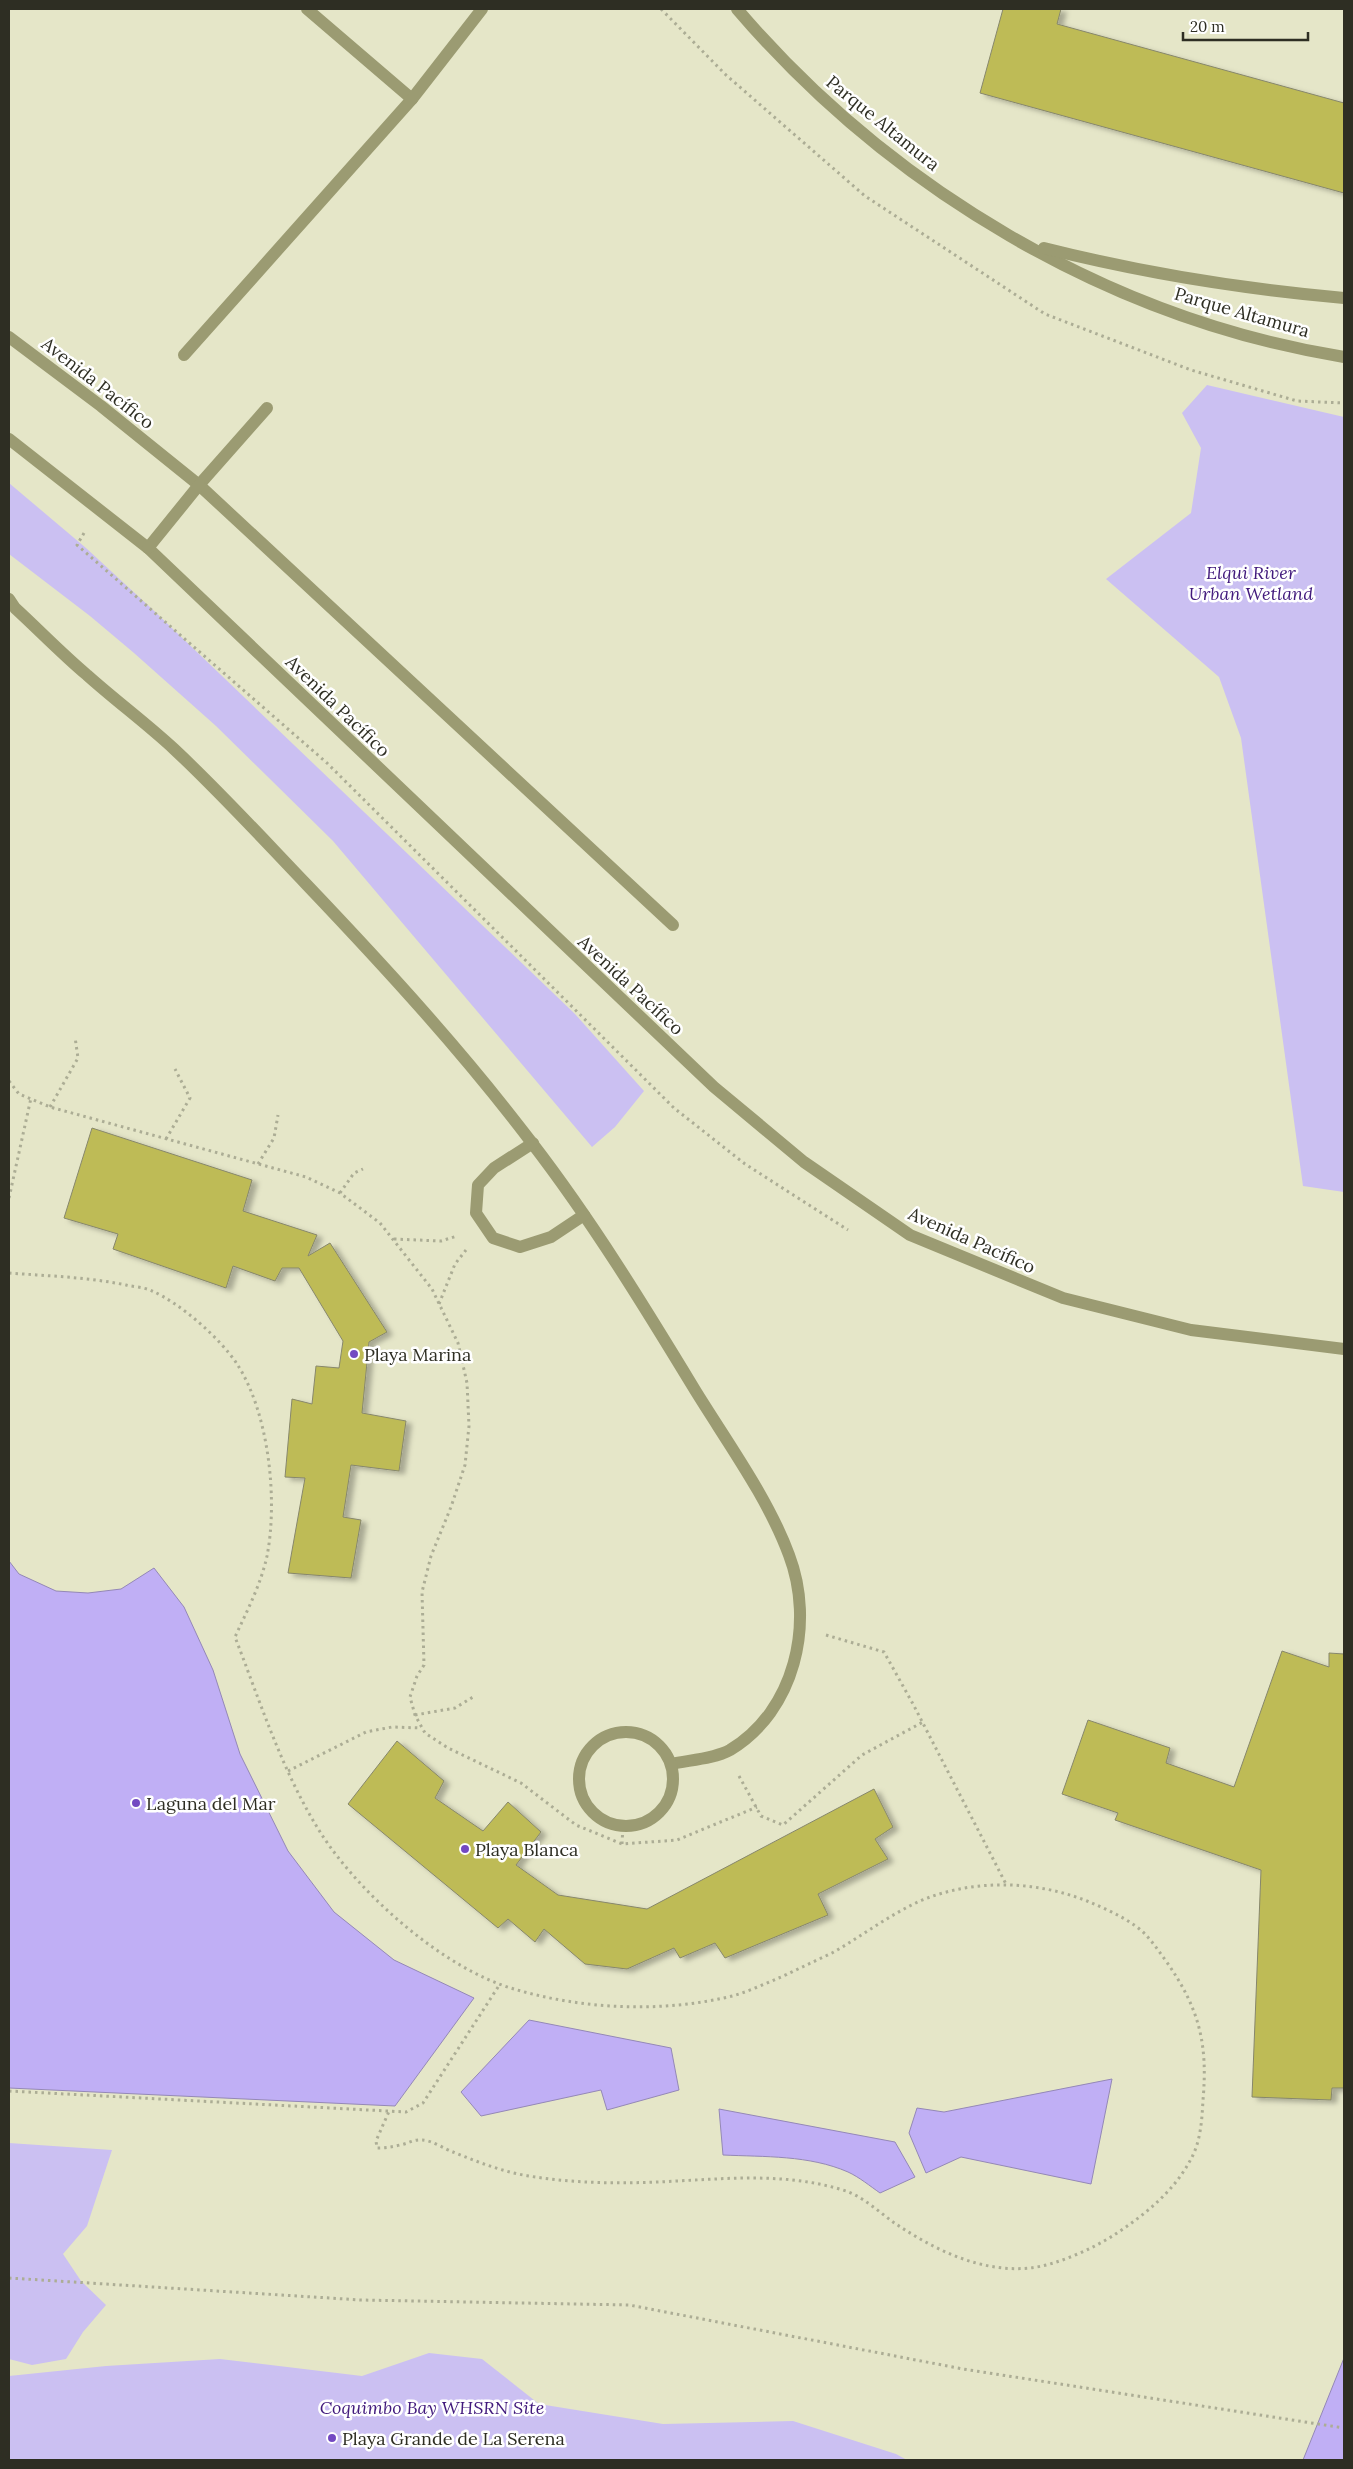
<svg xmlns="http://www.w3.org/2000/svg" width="1353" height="2469" font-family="Lora,serif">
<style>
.green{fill:#cbc0f2}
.water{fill:#c0aff5;stroke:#9488b6}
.building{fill:#bebb56;stroke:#87876c;filter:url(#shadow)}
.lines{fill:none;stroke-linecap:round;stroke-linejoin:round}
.path{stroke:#acad95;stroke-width:3;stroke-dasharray:2.5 4;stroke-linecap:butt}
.lane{stroke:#9b9b72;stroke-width:12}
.street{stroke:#9b9b72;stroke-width:12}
.poi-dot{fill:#7349c2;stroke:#fff;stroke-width:2}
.labels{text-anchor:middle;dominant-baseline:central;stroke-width:5;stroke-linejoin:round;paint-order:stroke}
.street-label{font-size:18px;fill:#2e2e23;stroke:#fff}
.park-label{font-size:18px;font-style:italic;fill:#41197c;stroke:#fff}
.poi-label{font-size:18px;fill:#2e2e23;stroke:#fff;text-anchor:start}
</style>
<defs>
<filter id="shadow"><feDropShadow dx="5.5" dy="3" stdDeviation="2.5" flood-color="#0004"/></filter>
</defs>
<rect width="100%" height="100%" fill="#e5e6c8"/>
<!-- green -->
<g class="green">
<polygon points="1207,385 1344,417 1344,1192 1303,1186 1241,738 1219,677 1106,579 1191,513 1201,448 1182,413"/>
<polygon points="9,483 86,548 152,609 575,1014 644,1091 615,1127 592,1147 333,841 216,726 134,653 90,616 9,554"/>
<polygon points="9,2143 112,2150 87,2226 63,2254 81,2281 106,2305 83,2332 66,2359 32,2365 9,2359"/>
<polygon points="429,2353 482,2359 539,2404 663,2424 793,2421 896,2454 907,2460 9,2460 9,2376 106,2366 220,2359 362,2376"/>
</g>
<!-- water -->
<g class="water">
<polygon points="9,1561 19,1574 56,1591 88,1593 121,1589 154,1568 184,1607 213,1670 240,1754 288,1851 334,1912 394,1960 474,1998 395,2106 9,2088"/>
<polygon points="529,2020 671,2048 679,2090 607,2110 601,2090 481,2116 461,2092"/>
<polygon points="1112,2079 1091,2184 961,2157 926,2173 909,2133 917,2108 944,2112"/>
<path d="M719,2109L895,2142L915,2177L880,2193C870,2186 859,2177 848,2172C809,2155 765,2157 723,2155Z"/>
<polygon points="1344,2358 1344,2460 1303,2460"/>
</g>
<!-- building -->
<g class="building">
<polygon points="1003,9 1061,9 1057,24 1344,103 1344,193 980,93"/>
<polygon points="92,1128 252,1180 243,1211 317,1235 308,1256 330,1243 387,1332 369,1342 362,1413 406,1421 399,1471 351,1465 343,1517 361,1520 351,1578 288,1573 305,1478 285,1477 292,1399 312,1404 316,1366 339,1368 343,1341 299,1268 282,1268 275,1281 233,1266 226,1288 113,1249 118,1234 64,1218"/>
<polygon points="1282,1651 1329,1667 1329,1653 1344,1654 1344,2088 1332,2088 1331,2100 1252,2097 1261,1870 1115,1820 1118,1813 1062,1794 1088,1720 1170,1748 1166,1763 1234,1787"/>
<polygon points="397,1741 444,1781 435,1798 483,1831 508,1802 541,1832 516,1865 558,1895 647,1909 874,1789 893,1827 875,1839 888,1859 818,1894 828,1915 725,1958 715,1943 680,1958 674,1948 627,1969 585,1964 544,1929 535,1942 508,1919 498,1928 348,1804"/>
</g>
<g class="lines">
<!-- path -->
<g class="path">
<polyline points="661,9 726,75 865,196 1045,314 1191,370 1297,401 1344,403"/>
<polyline points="84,533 77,545 327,763 674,1108 745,1164 848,1230"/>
<polyline points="9,1081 19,1094 50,1107 306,1177 340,1193 380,1223 432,1289 458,1343 467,1383 469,1426 465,1465 451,1507 431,1556 422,1592 424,1665 417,1676 410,1697 415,1715 425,1733 448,1748 521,1783 576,1825 622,1844 677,1840 757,1807"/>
<polyline points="50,1107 78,1058 75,1037"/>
<polyline points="166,1139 190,1098 175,1069"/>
<polyline points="258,1164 274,1138 278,1115"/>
<polyline points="340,1193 354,1173 363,1169"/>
<polyline points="9,1198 31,1098"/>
<polyline points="394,1239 441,1241 457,1236"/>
<path d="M9,1273C48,1276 87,1277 126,1285C134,1287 144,1287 152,1291C180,1303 220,1338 237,1364C269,1413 278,1500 267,1556C261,1584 247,1611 235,1637C261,1704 283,1774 322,1835C361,1895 444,1969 514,1989C581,2009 659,2013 728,1997C746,1993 764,1984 781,1977C798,1969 815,1961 832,1953C862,1936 889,1915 920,1901C972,1879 1034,1880 1087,1901C1104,1908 1122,1916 1137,1927C1149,1936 1157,1949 1166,1961C1199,2008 1208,2043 1203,2100C1202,2118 1201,2138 1193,2155C1176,2190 1146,2214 1114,2235C1092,2249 1057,2265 1030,2268C980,2273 933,2249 893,2222C878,2211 863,2197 846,2191C790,2173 734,2178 677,2181C627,2184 578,2184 529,2176C503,2172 478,2162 453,2152C445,2149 431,2140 422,2140C414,2139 407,2144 400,2145C392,2147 385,2148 377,2148L376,2141L390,2109"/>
<polyline points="439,1304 455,1264 466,1250"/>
<polyline points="826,1635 884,1652 913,1704 1006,1884"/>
<polyline points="415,1715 455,1708 473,1697"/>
<polyline points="288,1771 366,1732 392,1727 421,1728"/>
<polyline points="739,1776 761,1816 783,1825 862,1755 923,1722"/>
<polyline points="622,1844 623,1826"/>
<polyline points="9,2091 406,2112 423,2103 500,1984"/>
<polyline points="9,2278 361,2300 629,2305 963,2369 1344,2428"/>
</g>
<!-- lane -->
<g class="lane">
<polyline points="307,9 412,99"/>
<polyline points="184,355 412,99 482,9"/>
<polyline points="199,485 267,408"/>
<path d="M9,599L15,608C39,630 62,654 87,675C116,701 146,723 174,749C220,792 263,839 307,885C386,968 463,1052 532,1143C592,1221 644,1306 695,1390C727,1442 768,1498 789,1555C815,1623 795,1711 730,1750C714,1759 689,1760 671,1764"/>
<polyline points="533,1143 494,1168 478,1185 476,1213 493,1238 520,1247 551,1237 584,1215"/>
<circle cx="626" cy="1779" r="47"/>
</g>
<!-- street -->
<g class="street">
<path d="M737,9C890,188 1109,319 1344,357"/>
<path d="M1044,248C1143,273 1242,289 1344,298"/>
<polyline points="9,337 101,406 199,485 673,925"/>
<polyline points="9,439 148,548 714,1087 804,1162 910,1235 1063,1298 1191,1330 1344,1349"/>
<polyline points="148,548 199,485"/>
</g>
</g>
<!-- markers -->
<g class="poi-dot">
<circle cx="354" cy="1354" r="5"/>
<circle cx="136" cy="1803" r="5"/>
<circle cx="465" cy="1849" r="5"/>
<circle cx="332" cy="2438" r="5"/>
</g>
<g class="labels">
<!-- street labels -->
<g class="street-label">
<text transform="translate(883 123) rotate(39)">Parque Altamura</text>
<text transform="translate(1242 312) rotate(16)">Parque Altamura</text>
<text transform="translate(98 383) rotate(38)">Avenida Pacífico</text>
<text transform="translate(338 706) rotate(44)">Avenida Pacífico</text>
<text transform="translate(631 985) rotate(43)">Avenida Pacífico</text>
<text transform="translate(972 1240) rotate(24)">Avenida Pacífico</text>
</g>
<!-- park labels -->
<g class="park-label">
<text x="1251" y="572">Elqui River<tspan x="1251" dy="21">Urban Wetland</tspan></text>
<text x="432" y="2407">Coquimbo Bay WHSRN Site</text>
</g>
<!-- poi labels -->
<g class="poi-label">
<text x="364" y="1354">Playa Marina</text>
<text x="146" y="1803">Laguna del Mar</text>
<text x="475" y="1849">Playa Blanca</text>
<text x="342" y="2438">Playa Grande de La Serena</text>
</g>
</g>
<!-- border -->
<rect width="1353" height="2469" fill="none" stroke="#2e2e23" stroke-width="20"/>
<!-- scale -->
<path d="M1183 32v8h125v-8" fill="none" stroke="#2e2e23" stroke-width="2.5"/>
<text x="1190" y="32" font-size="15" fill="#2e2e23" stroke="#ffffff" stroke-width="4" paint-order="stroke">20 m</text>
</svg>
